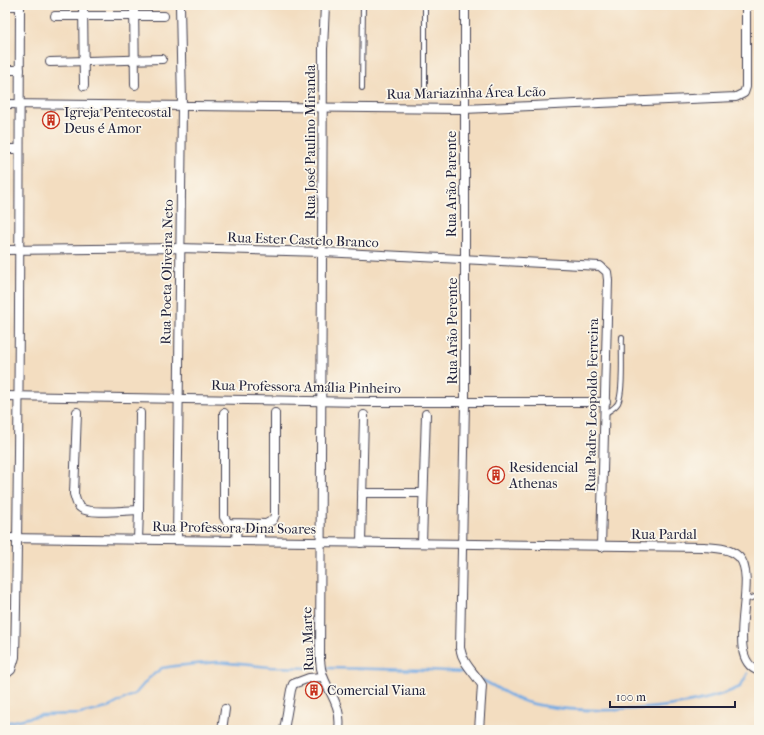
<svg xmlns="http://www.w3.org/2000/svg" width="764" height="735" font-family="'IM FELL French Canon',serif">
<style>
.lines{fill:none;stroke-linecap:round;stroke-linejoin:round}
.stream{stroke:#75abe3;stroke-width:2.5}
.service-casing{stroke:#413e4f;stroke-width:6}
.minor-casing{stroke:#413e4f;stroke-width:10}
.service{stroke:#fff;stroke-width:4}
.minor{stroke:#fff;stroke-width:8}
.labels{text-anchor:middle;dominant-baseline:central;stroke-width:3.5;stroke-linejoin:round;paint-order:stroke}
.street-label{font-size:14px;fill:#22223b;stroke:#fbf7ec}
.poi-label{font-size:14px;fill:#22223b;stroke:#fbf7ec;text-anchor:start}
</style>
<rect width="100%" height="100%" fill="#fbf7ec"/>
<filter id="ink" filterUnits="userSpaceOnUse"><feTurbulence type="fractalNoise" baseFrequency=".025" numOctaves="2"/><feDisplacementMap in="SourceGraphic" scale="8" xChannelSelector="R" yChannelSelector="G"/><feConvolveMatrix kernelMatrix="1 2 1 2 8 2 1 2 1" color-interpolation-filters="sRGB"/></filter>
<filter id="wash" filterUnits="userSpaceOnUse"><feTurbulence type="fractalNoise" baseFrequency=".012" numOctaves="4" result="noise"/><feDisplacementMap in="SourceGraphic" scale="16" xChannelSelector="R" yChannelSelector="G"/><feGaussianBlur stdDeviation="0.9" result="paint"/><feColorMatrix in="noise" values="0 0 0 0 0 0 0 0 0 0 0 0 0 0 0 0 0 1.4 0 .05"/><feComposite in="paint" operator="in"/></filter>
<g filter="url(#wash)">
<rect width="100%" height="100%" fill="#f3ddc0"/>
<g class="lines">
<!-- stream -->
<g class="stream">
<polyline points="327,668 429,670 465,672 472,675"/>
<path d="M482,680C497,687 510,697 526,702C580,717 689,711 740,687L748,673"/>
<polyline points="5,723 41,715 80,714 107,708 136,693 149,678 162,668 175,666 217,662 271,667 313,668"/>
</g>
</g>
</g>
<g filter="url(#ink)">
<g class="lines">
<!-- service casing -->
<g class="service-casing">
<g id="service">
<polyline points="425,5 425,90"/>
<polyline points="362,88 363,5"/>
<path d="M606,413C610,410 615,408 618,403C624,391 621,353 622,337"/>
<polyline points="744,600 759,596"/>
</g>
</g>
<!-- minor casing -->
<g class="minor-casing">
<g id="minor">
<polyline points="83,5 84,86"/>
<polyline points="134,5 135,85"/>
<path d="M325,5L323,49L320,660C321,688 343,699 339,730"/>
<path d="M465,5V403L460,648C463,664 474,672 482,685L479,730"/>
<polyline points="5,6 20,6"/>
<polyline points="55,16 164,16"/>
<polyline points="50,62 162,59"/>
<polyline points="5,70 20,70"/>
<polyline points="5,104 464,109 736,97 744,93 746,87 746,5"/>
<polyline points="5,149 19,149"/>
<polyline points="5,250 180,248 323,252 600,266 607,272 608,280 601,547"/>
<polyline points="5,396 365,402 606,402"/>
<path d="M77,412L74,494C76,499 76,505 81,508C90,515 126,510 139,510L140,413"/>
<polyline points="224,413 224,517 228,523 266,524 273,520 275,515 275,413"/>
<polyline points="362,493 423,493"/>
<polyline points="260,524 260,541"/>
<path d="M5,538L704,547C716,548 730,548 739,557C760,579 722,659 759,671"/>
<polyline points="138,540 139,510"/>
<polyline points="177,540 182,106 180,5"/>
<polyline points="236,541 237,524"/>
<polyline points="361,543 364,415"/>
<polyline points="422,543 426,414"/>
<path d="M5,675L11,670L15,657C20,440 19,222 20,5"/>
<polyline points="222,730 225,709"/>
<polyline points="284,730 291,690 293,684 309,678 322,677"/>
</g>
</g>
<!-- service -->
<use href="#service" class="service"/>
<!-- minor -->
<use href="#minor" class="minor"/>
</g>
</g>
<!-- icons -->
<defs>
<g id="building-ring" transform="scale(0.9)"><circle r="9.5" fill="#fbf7ec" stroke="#c8321e" stroke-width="1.5"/><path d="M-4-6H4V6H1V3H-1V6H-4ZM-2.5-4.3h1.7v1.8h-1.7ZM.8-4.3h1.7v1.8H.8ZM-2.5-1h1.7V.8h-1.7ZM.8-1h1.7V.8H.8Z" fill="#c8321e"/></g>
</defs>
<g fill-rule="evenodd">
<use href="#building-ring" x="51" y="120"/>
<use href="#building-ring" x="496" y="475"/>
<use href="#building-ring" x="314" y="690"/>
</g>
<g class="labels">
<!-- street labels -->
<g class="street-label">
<text transform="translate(466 93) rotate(-1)">Rua Mariazinha Área Leão</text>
<text transform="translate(310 142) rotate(-90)">Rua José Paulino Miranda</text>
<text transform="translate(451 184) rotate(-90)">Rua Arão Parente</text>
<text transform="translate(303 240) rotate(2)">Rua Ester Castelo Branco</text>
<text transform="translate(167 272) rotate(-89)">Rua Poeta Oliveira Neto</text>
<text transform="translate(452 331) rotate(-90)">Rua Arão Perente</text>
<text transform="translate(306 387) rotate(1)">Rua Professora Amália Pinheiro</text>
<text transform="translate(592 405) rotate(-89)">Rua Padre Leopoldo Ferreira</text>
<text transform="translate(234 528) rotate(1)">Rua Professora Dina Soares</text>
<text x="664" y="534">Rua Pardal</text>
<text transform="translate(308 639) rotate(-92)">Rua Marte</text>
</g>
<!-- poi labels -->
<g class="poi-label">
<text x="64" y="112">Igreja Pentecostal<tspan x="64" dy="16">Deus é Amor</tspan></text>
<text x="509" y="467">Residencial<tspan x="509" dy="16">Athenas</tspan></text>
<text x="327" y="690">Comercial Viana</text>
</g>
</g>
<!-- margin -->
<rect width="764" height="735" fill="none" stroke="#fbf7ec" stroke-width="20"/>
<!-- scale -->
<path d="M610 701v6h125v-6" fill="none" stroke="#22223b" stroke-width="2"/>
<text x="616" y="701" font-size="12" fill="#22223b" stroke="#fbf7ec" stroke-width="3" paint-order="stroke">100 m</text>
</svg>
